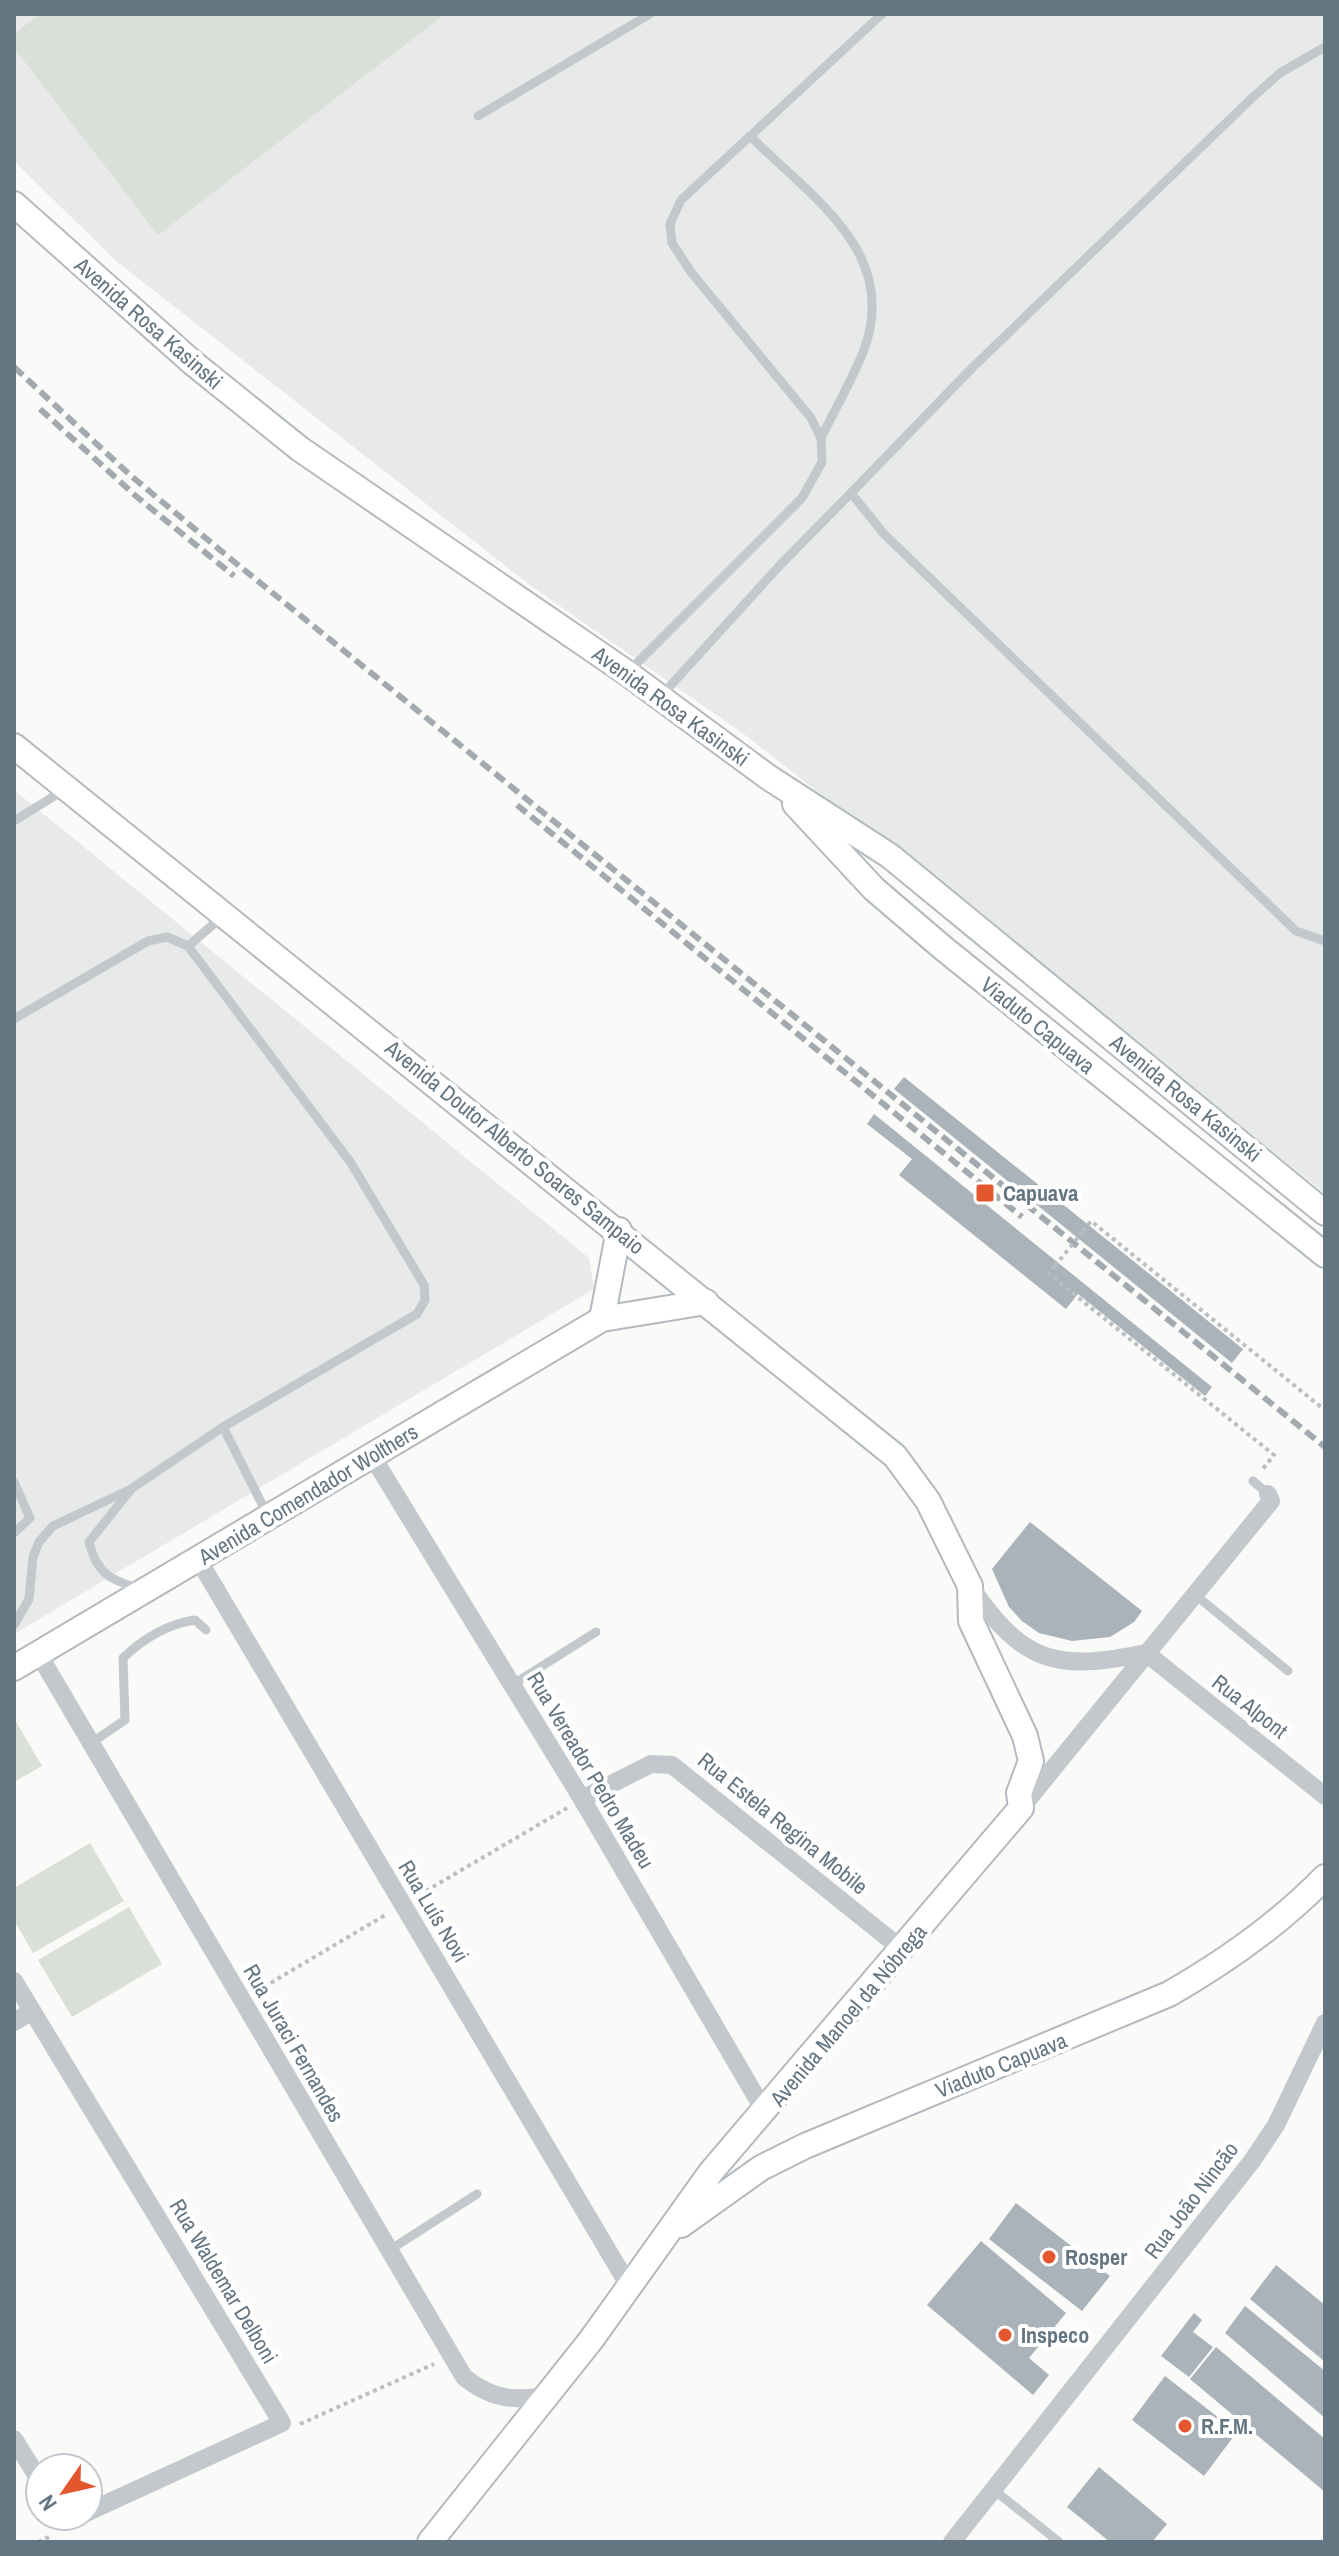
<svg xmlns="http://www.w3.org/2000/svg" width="1339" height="2556" font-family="'Archivo Narrow',sans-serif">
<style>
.built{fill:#e8e9e9}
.green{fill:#dadfd7}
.building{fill:#aab3b9}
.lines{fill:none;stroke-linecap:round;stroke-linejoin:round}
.secondary-casing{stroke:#b3babf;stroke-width:28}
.path{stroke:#bbbfc2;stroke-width:4;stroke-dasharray:4 4;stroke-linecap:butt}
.service{stroke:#c3c8cc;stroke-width:9}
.minor{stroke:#c3c8cc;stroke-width:18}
.secondary{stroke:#fff;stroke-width:24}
.rail{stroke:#a2aab0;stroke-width:6;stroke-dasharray:12 6;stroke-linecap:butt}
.path-bridge{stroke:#bbbfc2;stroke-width:4;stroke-dasharray:4 4;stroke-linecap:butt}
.poi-dot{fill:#e4572e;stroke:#fff;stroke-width:3}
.labels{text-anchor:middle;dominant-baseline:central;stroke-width:8;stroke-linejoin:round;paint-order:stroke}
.street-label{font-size:22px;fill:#657683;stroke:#fff}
.poi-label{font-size:22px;font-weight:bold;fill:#657683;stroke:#fff;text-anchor:start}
</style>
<rect width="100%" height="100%" fill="#fafaf8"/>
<!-- built -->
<g class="built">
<polygon points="14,14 1325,14 1325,1193 748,737 531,586 115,260 14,161"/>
<polygon points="14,790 589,1258 594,1289 14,1634"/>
</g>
<!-- green -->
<g class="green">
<polygon points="40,14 445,14 158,235 14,48 14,34"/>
<polygon points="14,1718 42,1766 14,1782"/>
<polygon points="90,1843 124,1901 33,1953 14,1920 14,1888"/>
<polygon points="129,1907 162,1964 72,2017 38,1960"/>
</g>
<!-- building -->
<g class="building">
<polygon points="904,1077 1243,1349 1232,1363 894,1089"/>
<polygon points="874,1114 1212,1387 1205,1396 1078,1294 1066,1309 899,1175 912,1159 867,1124"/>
<polygon points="1030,1522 1142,1611 1134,1622 1110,1637 1072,1641 1039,1633 1022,1621 1009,1607 992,1569"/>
<polygon points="1016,2203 1110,2276 1082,2311 989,2239"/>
<polygon points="981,2241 1066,2313 1029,2358 1049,2375 1033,2395 927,2305"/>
<polygon points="1276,2265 1325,2305 1325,2362 1250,2299"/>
<polygon points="1245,2306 1325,2371 1325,2418 1225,2333"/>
<polygon points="1194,2313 1202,2320 1193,2332 1213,2347 1189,2377 1161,2356"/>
<polygon points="1216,2347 1325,2439 1325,2492 1190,2379"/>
<polygon points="1165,2376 1237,2432 1204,2476 1132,2420"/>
<polygon points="1099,2467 1167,2524 1152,2542 1110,2542 1067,2507"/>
</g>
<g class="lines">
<!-- secondary casing -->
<g class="secondary-casing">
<g id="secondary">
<polyline points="14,204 193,363 300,449 627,673 768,777 890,856 1325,1213"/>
<polyline points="14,746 895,1456 928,1501 970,1586 971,1621 1025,1736 1031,1761 1019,1793 1021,1808 711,2172 591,2340 430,2542"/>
<polyline points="795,804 874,889 943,948 1325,1255"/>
<polyline points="602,1319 619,1230"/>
<polyline points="14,1668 602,1319 706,1302"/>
<path d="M681,2225L761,2168L805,2146L1169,1994C1227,1961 1278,1925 1325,1877"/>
</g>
</g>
<!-- path -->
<g class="path">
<polyline points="1083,1231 1091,1221 1321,1407"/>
<polyline points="1055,1266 1049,1274 1274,1455 1262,1470"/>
<polyline points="419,1895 567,1808"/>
<polyline points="257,1991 387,1914"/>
<polyline points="300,2424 434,2364"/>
<polyline points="38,2542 51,2536"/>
</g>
<!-- service -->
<g class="service">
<polyline points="1325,47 1280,73 1252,98 972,368 851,493 884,534 1296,931 1325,941"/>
<polyline points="478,116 650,14"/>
<path d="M750,136C813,199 903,254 862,355C850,383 835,410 821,438"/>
<polyline points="629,671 802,498 822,462 821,438 811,418 691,272 672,243 670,224 681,200 882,14"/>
<polyline points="662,695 781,564 851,493"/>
<polyline points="14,821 64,790"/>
<polyline points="188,946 223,916"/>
<polyline points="14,1019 148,941 167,937 188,946 351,1163 424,1285 425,1300 417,1314 223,1427 267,1514"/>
<polyline points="1253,1481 1268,1494"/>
<polyline points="14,1482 30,1518 14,1533"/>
<path d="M129,1492L89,1542C97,1574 110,1580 141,1589"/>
<polyline points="1193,1593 1288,1671"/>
<polyline points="14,1625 29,1599 33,1557 39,1542 53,1526 131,1489 223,1427"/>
<polyline points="512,1685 596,1632"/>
<path d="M91,1743L125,1720L123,1658C143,1639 167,1624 195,1620L206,1630"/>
<polyline points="388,2251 477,2194"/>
<polyline points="994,2490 1059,2542"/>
</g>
<!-- minor -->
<g class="minor">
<polyline points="372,1456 582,1799 765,2112"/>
<polyline points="198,1559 629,2286"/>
<path d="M970,1586C1023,1663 1055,1672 1146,1653"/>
<path d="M38,1653L464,2377C491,2399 515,2402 549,2395"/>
<polyline points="1146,1653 1325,1796"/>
<polyline points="582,1799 651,1764 672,1765 903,1950"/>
<polyline points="1021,1808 1271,1501 1268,1494"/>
<polyline points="14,1981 282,2423 88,2512"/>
<polyline points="14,2022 32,2011"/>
<polyline points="14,2439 40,2481"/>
<polyline points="61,2516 65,2522 79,2516"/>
<polyline points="952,2542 1252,2161 1276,2125 1325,2023"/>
</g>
<!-- secondary -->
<use href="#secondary" class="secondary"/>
<!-- rail -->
<g class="rail">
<polyline points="14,367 130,475 232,560 1325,1447"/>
<polyline points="40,409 137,497 234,576"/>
<polyline points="517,805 1022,1217"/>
</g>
<!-- path-bridge -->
<polyline class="path-bridge" points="1055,1266 1083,1231"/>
</g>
<!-- markers -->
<g class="poi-dot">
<rect x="975" y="1183" width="20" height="20" rx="4"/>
<circle cx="1049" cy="2257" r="8"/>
<circle cx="1005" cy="2335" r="8"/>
<circle cx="1185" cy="2426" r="8"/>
</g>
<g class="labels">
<!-- street labels -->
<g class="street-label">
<text transform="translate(149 323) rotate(41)">Avenida Rosa Kasinski</text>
<text transform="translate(671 706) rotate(36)">Avenida Rosa Kasinski</text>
<text transform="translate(1038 1025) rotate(39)">Viaduto Capuava</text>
<text transform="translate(1186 1098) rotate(39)">Avenida Rosa Kasinski</text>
<text transform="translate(515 1147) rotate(39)">Avenida Doutor Alberto Soares Sampaio</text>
<text transform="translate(308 1494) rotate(-31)">Avenida Comendador Wolthers</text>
<text transform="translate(1250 1706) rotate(38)">Rua Alpont</text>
<text transform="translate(591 1770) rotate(59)">Rua Vereador Pedro Madeu</text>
<text transform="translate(783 1823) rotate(39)">Rua Estela Regina Mobile</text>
<text transform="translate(434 1911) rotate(59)">Rua Luís Novi</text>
<text transform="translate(848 2015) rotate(-50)">Avenida Manoel da Nóbrega</text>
<text transform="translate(294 2043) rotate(60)">Rua Juraci Fernandes</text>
<text transform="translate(1001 2065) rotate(-22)">Viaduto Capuava</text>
<text transform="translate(1191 2200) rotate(-53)">Rua João Nincão</text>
<text transform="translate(224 2281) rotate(59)">Rua Waldemar Delboni</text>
</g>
<!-- poi labels -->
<g class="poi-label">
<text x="1003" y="1193">Capuava</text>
<text x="1065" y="2257">Rosper</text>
<text x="1021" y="2335">Inspeco</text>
<text x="1201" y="2426">R.F.M.</text>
</g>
</g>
<!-- border -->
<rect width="1339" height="2556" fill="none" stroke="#657683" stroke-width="32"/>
<!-- north arrow -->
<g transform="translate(64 2492) rotate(236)"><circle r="38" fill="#ffffff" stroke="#c1c8cd" stroke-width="2"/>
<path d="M0-6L14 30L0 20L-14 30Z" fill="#e4572e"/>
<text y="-12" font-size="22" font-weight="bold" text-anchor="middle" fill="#657683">N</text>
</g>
</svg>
